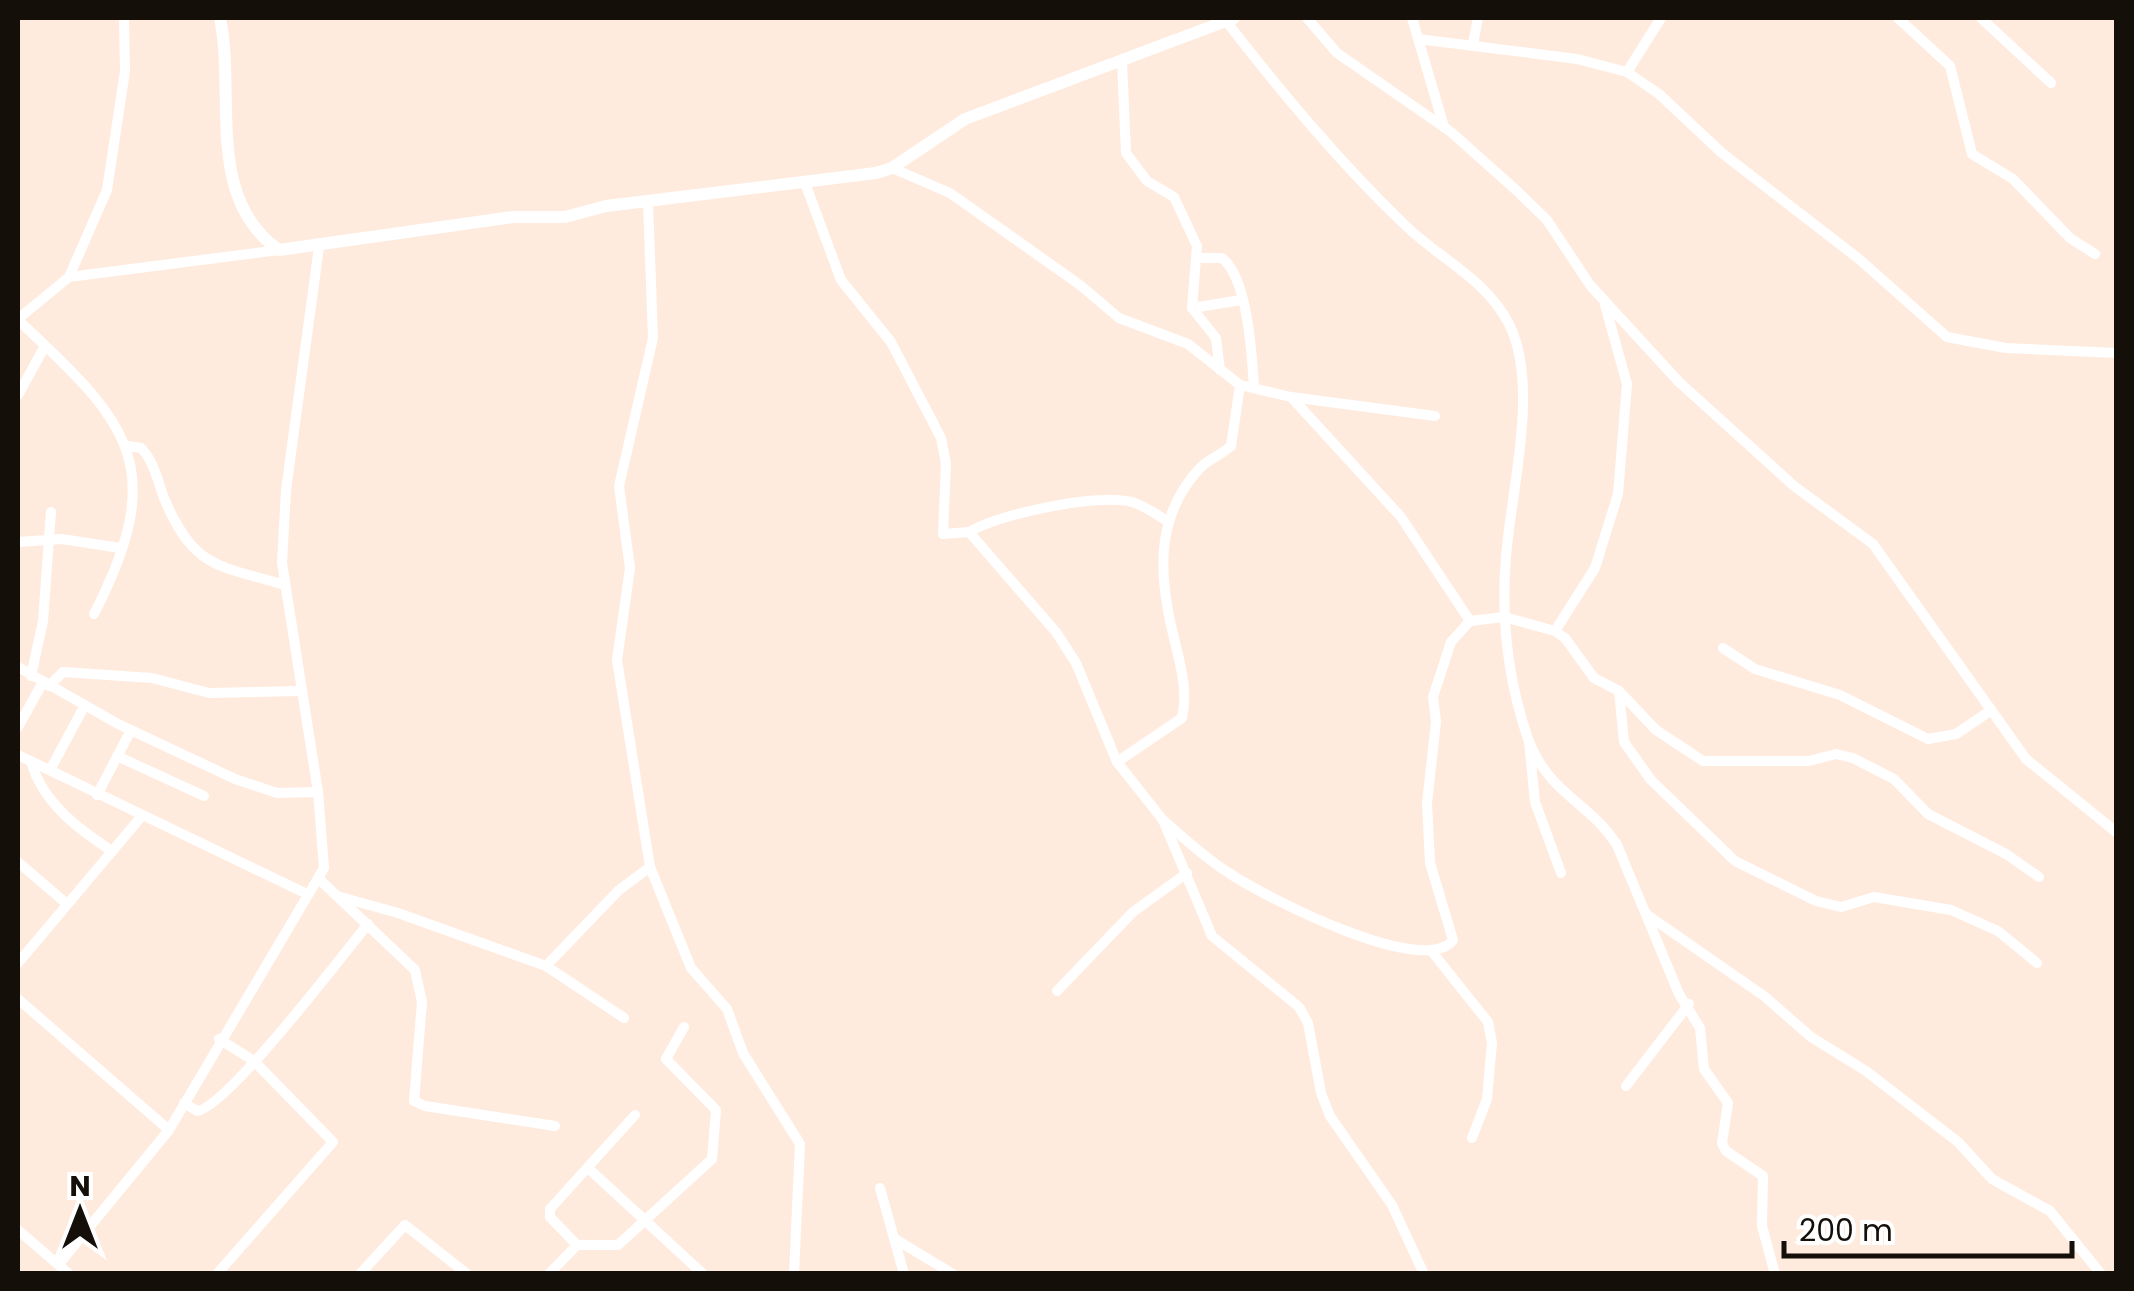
<svg xmlns="http://www.w3.org/2000/svg" width="2134" height="1291" font-family="Poppins,sans-serif">
<style>
.lines{fill:none;stroke-linecap:round;stroke-linejoin:round}
.minor{stroke:#fff;stroke-width:10}
.tertiary{stroke:#fff;stroke-width:12}
</style>
<rect width="100%" height="100%" fill="#ffebde"/>
<g class="lines">
<!-- minor -->
<g class="minor">
<polyline points="1307,18 1337,53 1451,132 1516,190 1547,220 1590,285 1679,382 1794,486 1873,544 2026,759 2116,832"/>
<polyline points="1412,18 1444,127"/>
<polyline points="1898,18 1950,66 1972,154 2013,179 2070,238 2095,254"/>
<polyline points="1981,18 2051,83"/>
<path d="M1226,21C1282,93 1340,163 1406,226C1440,259 1486,279 1509,324C1540,386 1511,490 1506,557C1501,617 1508,679 1527,736C1548,795 1589,801 1617,845L1679,994L1700,1028L1704,1069L1728,1103L1722,1143L1726,1151L1763,1176L1762,1226L1775,1274"/>
<polyline points="1418,39 1577,59 1627,72 1659,94 1722,153 1859,259 1947,337 2006,348 2116,353"/>
<polyline points="1473,44 1478,18"/>
<polyline points="1122,62 1126,153 1147,181 1174,197 1197,246 1192,308 1216,338 1220,370"/>
<polyline points="1627,72 1661,18"/>
<polyline points="892,168 950,193 1080,285 1119,318 1188,344 1240,385 1291,397 1435,416"/>
<polyline points="805,183 841,280 891,342 941,438 946,464 943,534 969,532 1056,632 1076,663 1117,762 1163,820 1212,936 1299,1007 1308,1023 1321,1093 1330,1116 1392,1205 1424,1274"/>
<polyline points="648,202 653,338 619,486 630,568 617,660 650,867 691,968 727,1009 743,1053 800,1144 794,1274"/>
<path d="M1198,258H1222C1248,278 1252,356 1254,388"/>
<polyline points="69,277 107,190 125,71 124,18"/>
<polyline points="1192,308 1241,300"/>
<polyline points="18,319 69,277 279,250"/>
<path d="M18,320C129,423 170,466 94,614"/>
<polyline points="18,395 45,346"/>
<polyline points="1292,398 1401,517 1470,621"/>
<path d="M128,446L141,448C154,461 158,482 164,498C194,569 217,565 285,585"/>
<path d="M969,532C998,514 1099,493 1132,502C1145,506 1156,514 1167,521"/>
<polyline points="18,542 62,539 120,548"/>
<polyline points="1555,631 1595,568 1618,494 1627,384 1605,305"/>
<polyline points="1723,648 1755,669 1840,695 1928,739 1956,734 1990,711"/>
<polyline points="18,667 118,724 235,779 277,793 318,792"/>
<polyline points="31,676 43,621 51,512"/>
<polyline points="49,686 63,672 152,678 209,693 298,691"/>
<polyline points="1619,691 1624,742 1651,780 1735,861 1816,901 1841,907 1874,897 1951,910 1998,931 2037,963"/>
<polyline points="18,727 43,682"/>
<polyline points="1529,741 1535,802 1561,873"/>
<polyline points="18,755 307,894"/>
<polyline points="117,756 204,796"/>
<path d="M31,761C42,802 78,829 112,851"/>
<path d="M1117,762L1182,718C1188,692 1181,667 1175,642C1159,580 1153,518 1200,468C1209,459 1221,455 1231,446L1240,385"/>
<polyline points="50,770 85,705"/>
<polyline points="97,795 131,730"/>
<path d="M1163,820C1184,838 1205,858 1229,873C1263,896 1424,979 1453,940L1430,863L1427,803L1436,722L1433,697L1451,642L1470,621L1504,617L1555,631L1565,638L1594,678L1619,691L1656,730L1703,761H1809L1836,754L1853,758L1894,779L1928,814L2006,854L2039,877"/>
<polyline points="18,862 67,904"/>
<polyline points="318,878 415,970 422,1002 414,1101 425,1106 555,1126"/>
<polyline points="337,896 398,913 546,966 624,1018"/>
<polyline points="1646,914 1764,996 1811,1037 1866,1071 1958,1142 1992,1179 2050,1211 2101,1274"/>
<polyline points="1433,953 1488,1022 1492,1043 1487,1099 1472,1138"/>
<polyline points="18,963 141,817"/>
<polyline points="546,966 619,890 650,867"/>
<polyline points="1057,991 1133,912 1187,873"/>
<polyline points="18,999 169,1130"/>
<polyline points="1626,1086 1689,1004"/>
<path d="M184,1103L197,1111C227,1107 342,956 368,924"/>
<polyline points="588,1168 703,1274"/>
<polyline points="880,1188 904,1274"/>
<polyline points="18,1230 69,1274"/>
<polyline points="895,1239 953,1274"/>
<polyline points="577,1245 550,1217 550,1209 635,1115"/>
<polyline points="59,1264 169,1130 324,868 318,792 282,563 286,490 319,247"/>
<polyline points="217,1274 333,1142 254,1061 219,1039"/>
<polyline points="360,1274 405,1225 467,1274"/>
<polyline points="549,1274 577,1245 618,1245 712,1159 716,1110 666,1059 684,1027"/>
</g>
<!-- tertiary -->
<path class="tertiary" d="M220,18C236,94 204,198 279,250L513,217H565L606,206L876,173L892,168L965,119L1234,18"/>
</g>
<!-- border -->
<rect width="2134" height="1291" fill="none" stroke="#150f0a" stroke-width="40"/>
<!-- north arrow -->
<g transform="translate(80 1211)" stroke="#ffffff" stroke-width="8" paint-order="stroke">
<path d="M0-8L18 38L0 25L-18 38Z" fill="#150f0a"/>
<text y="-15" font-size="28" font-weight="bold" text-anchor="middle" fill="#150f0a">N</text>
</g>
<!-- scale -->
<path d="M1784 1241v15h288v-15" fill="none" stroke="#150f0a" stroke-width="5"/>
<text x="1799" y="1241" font-size="30" fill="#150f0a" stroke="#ffffff" stroke-width="8" paint-order="stroke">200 m</text>
</svg>
